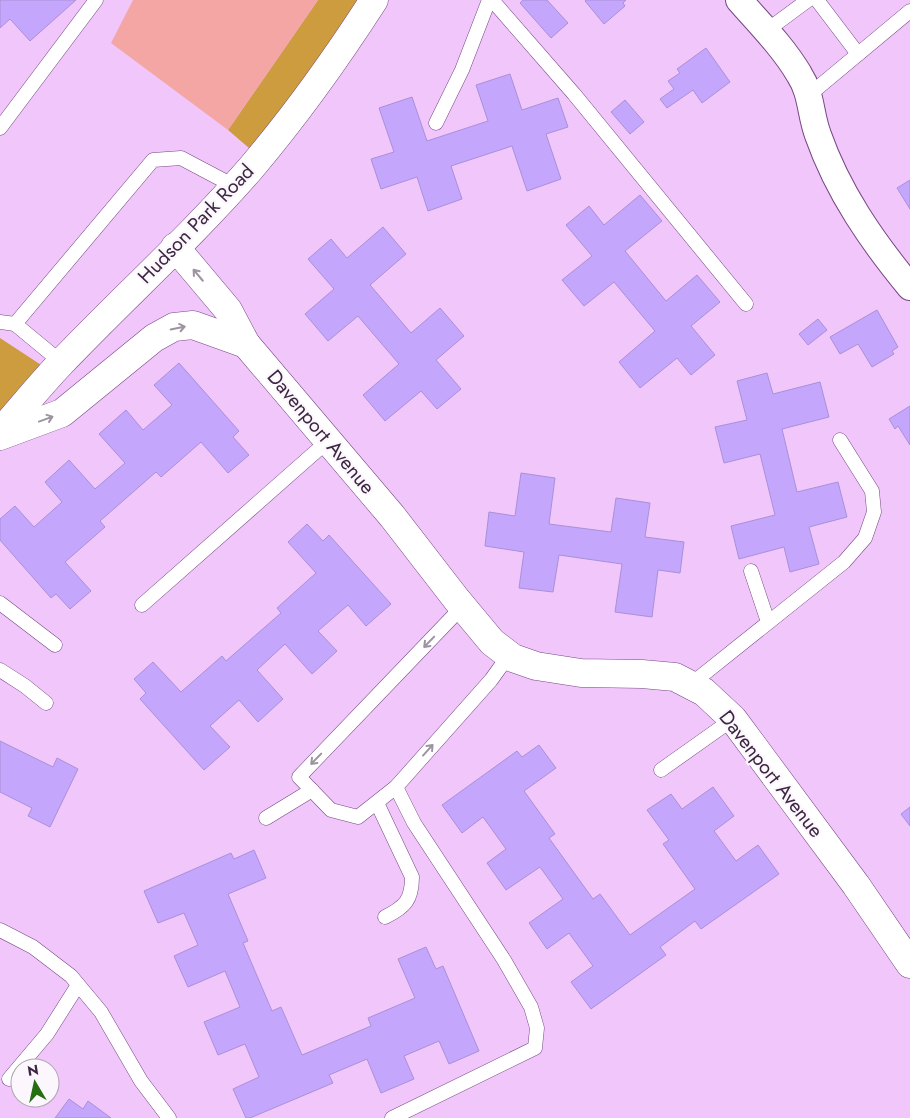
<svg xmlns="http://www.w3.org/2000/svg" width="910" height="1118" font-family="Jost,sans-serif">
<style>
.green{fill:#cd9c3f}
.water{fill:#f4a6a5}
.building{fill:#c5a6fd;stroke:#a990d8}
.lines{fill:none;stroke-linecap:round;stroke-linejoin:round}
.service-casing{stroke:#774883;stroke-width:15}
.minor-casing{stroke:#774883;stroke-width:28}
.tertiary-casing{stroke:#774883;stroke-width:29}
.service{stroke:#fff;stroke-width:14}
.minor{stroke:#fff;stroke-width:26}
.tertiary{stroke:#fff;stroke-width:28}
.oneway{stroke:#9e93a0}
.labels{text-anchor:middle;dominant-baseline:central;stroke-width:4.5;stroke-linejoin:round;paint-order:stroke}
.street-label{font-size:20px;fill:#3c2741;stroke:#fcf7fd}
</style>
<rect width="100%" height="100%" fill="#f1c6fb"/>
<!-- green -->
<g class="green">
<polygon points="318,0 378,0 263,160 228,130"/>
<polygon points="0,338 58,376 0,440"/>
</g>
<!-- water -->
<polygon class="water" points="133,0 318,0 228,130 111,43"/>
<!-- building -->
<g class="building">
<polygon points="0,0 76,0 30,41 10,19 0,28"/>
<polygon points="523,0 547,0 568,23 551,38 520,3"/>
<polygon points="586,0 626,0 623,3 625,6 604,24 585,1"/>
<polygon points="706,48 730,82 702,103 693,90 667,108 660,99 674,89 668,81 680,73 677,69"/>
<polygon points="510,74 522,110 558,98 568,127 546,134 561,179 527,191 512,146 451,166 462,199 428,211 417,177 381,189 371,159 394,152 379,108 412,97 427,141 488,121 476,85"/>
<polygon points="625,100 644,122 630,134 611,112"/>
<polygon points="910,180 910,209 897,188"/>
<polygon points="640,195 662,221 625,251 666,301 697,275 720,302 691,326 715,355 691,375 677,358 640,388 619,362 655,331 614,282 584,306 562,280 592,256 566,225 589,206 604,225"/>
<polygon points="383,227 406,254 370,285 411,333 440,308 464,336 436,360 461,389 437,409 421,391 385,421 363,395 399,364 358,316 328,341 305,314 334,289 308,259 331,239 347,258"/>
<polygon points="877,310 898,347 892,351 894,354 872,367 858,344 840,354 830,337"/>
<polygon points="818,319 827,330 808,345 799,334"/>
<polygon points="179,363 239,431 233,437 249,455 228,473 201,442 161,477 156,472 100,521 105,527 65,562 91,591 70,609 56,594 51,598 0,540 0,519 15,506 34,527 62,502 45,482 69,460 95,489 125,463 99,434 126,410 143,430 172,405 154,385"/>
<polygon points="767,373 773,394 820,382 829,417 782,429 797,492 838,482 847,517 809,527 819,564 790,572 784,547 739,559 731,526 775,515 760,454 724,463 715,427 747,420 737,381"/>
<polygon points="910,406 910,445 898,426 895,429 889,419"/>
<polygon points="521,473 555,478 549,524 611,532 616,498 650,503 645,537 684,542 680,573 658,570 652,617 615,612 622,564 559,555 553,592 519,588 524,552 485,546 489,512 515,516"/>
<polygon points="307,524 323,541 329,535 391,604 366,626 348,605 318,631 337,651 312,674 285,644 257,670 283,699 258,722 239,700 210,726 230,747 204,770 140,699 146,693 134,679 153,662 181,692 222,656 226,661 281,613 277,608 316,573 288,542"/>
<polygon points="0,741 53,767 57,758 78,769 50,827 28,816 32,808 0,792"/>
<polygon points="539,745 556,768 524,791 555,834 549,838 593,899 600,894 630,935 695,889 663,844 669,840 647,810 671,794 682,809 713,787 734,816 714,831 736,861 758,845 779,874 701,929 695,921 660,947 666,955 591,1009 571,982 593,966 569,933 547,949 529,923 563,899 540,867 506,890 487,863 506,849 483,817 462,833 442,805 517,751 522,757"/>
<polygon points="910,807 910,826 901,814"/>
<polygon points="254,850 266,878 228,894 248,941 243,943 272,1011 281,1007 302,1055 371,1026 368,1018 415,998 398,959 426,947 436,969 443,966 479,1051 449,1064 439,1041 404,1056 414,1079 381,1093 367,1059 329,1075 333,1083 250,1118 246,1118 233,1089 259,1077 245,1044 218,1055 204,1022 240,1007 225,971 188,987 174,956 198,945 184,913 158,923 144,891 231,853 234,859"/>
<polygon points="69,1099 83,1109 88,1101 111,1118 55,1118"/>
</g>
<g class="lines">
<!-- service casing -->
<g class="service-casing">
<g id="service">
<polyline points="492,0 574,94 746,304"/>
<polyline points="817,0 858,54"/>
<polyline points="766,31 808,0"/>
<polyline points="809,95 910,11"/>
<polyline points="436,123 462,70 489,0"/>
<polyline points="0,128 96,0"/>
<polyline points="0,322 15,324"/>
<polyline points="61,362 15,324 153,160 181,158 234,186"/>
<polyline points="751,571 768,622"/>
<polyline points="0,603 55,645"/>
<polyline points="142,605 329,440"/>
<polyline points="462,607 299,777 331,810 358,817 396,787 491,680 509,655"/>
<polyline points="0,670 25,686 46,703"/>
<polyline points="690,685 844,562 865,538 874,512 872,491 840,440"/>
<polyline points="661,770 733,719"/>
<path d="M377,803L412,877C412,900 405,907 385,917"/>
<polyline points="266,818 312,790"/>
<polyline points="0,930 33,947 71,976 101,1012 141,1081 169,1118"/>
<polyline points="9,1079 47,1034 78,985"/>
<polyline points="392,1118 535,1048 537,1028 531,1007 504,960 414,823 396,787"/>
</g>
</g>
<!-- minor casing -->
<g class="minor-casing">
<path id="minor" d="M739,0C760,24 783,47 799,74C812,94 810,114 818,135C838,192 872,241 910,287"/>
</g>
<!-- tertiary casing -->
<g class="tertiary-casing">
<g id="tertiary">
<polyline points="175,247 228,310 246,344 392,516 457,600 492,642 513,658 536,666 581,673 642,674 675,677 704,692 733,719 856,885 910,964"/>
<path d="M0,432C20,410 39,386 60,364C123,298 191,237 251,168C296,115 336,59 374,0"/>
<polyline points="0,436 62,413 154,338 174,327 193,325 246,344"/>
</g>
</g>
<!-- service -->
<use href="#service" class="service"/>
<!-- minor -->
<use href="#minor" class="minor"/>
<!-- tertiary -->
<use href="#tertiary" class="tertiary"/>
</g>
<!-- one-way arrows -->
<defs><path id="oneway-shaft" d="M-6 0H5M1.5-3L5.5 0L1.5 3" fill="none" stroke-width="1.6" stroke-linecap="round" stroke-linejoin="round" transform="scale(1.25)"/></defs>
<g class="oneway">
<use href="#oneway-shaft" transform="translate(198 275) rotate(-130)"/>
<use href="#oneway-shaft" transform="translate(178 328) rotate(-12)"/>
<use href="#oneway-shaft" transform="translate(46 419) rotate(-20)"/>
<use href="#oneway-shaft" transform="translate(429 642) rotate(134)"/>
<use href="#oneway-shaft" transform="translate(428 750) rotate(-48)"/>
<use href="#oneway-shaft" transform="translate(316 759) rotate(134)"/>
</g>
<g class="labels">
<!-- street labels -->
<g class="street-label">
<text transform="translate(196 224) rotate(-46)">Hudson Park Road</text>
<text transform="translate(321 432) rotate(50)">Davenport Avenue</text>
<text transform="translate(771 774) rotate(52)">Davenport Avenue</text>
</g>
</g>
<!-- north arrow -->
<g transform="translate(35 1083) rotate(351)"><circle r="24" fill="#fcf7fd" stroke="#afa4b2"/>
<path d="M0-4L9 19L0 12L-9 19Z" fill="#266f10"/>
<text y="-8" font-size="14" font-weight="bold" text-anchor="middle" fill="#3c2741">N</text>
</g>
</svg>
